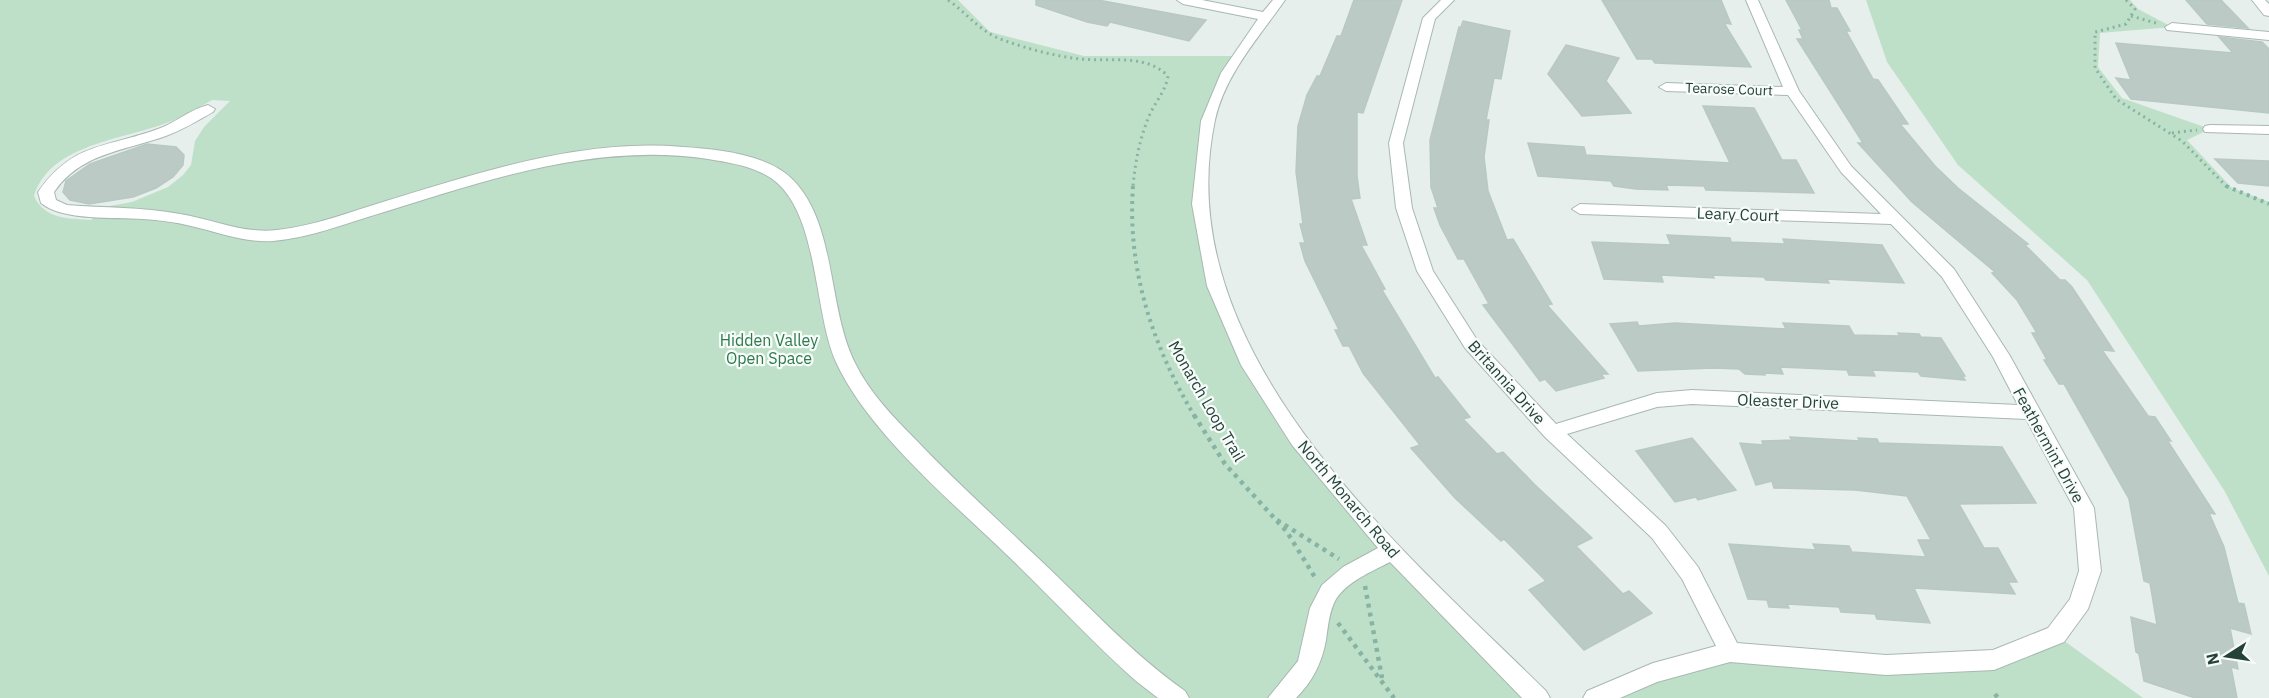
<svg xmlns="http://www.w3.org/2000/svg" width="2269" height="698" font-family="'IBM Plex Sans',sans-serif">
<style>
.green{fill:#bfe0c8;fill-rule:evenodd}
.building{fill:#bbcac4;stroke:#b8c9c2;stroke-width:1.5}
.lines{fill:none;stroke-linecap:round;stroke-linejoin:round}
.minor-casing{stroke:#a8b8b2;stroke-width:2}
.path-far2{stroke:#86b3a5;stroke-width:3;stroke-dasharray:2 4;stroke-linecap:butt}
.path-far1{stroke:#86b3a5;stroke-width:4;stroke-dasharray:3 4.5;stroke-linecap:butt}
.path{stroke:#86b3a5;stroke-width:4.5;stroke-dasharray:4 5;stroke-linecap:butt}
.minor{fill:#fff;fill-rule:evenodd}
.labels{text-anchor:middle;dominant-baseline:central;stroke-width:4.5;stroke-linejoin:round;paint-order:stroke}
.far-street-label{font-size:14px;fill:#24423a;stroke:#f7fbf9}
.street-label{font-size:16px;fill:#24423a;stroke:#f7fbf9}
.park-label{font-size:16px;fill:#2d7a4b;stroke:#f7fbf9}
</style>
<rect width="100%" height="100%" fill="#e6efeb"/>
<!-- green -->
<g class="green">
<path d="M0,0H958L990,32L1084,56H1240L1219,94L1200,172L1221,303L1324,473L1538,698H0ZM212,100L230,101L204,127L195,141L191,165L183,175L168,187L132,202L104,207L91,220C68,218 45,220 34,196C49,147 116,140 158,126C177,120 195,110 212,100Z"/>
<polygon points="1866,0 2130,0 2138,9 2172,27 2100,33 2098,67 2122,98 2210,129 2187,140 2232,188 2269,202 2269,576 2224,490 2087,280 1958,165 1887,62"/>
<polygon points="2056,635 2143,698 1595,698 1730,652 1969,663"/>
</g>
<!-- building -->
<g class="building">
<polygon points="1036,0 1098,0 1206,20 1189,41 1110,22 1107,26 1087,22 1036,5"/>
<polygon points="1354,0 1402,0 1363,113 1357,112 1357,176 1360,198 1351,199 1367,245 1361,245 1385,289 1382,290 1435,378 1438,377 1470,417 1463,419 1497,454 1503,452 1535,485 1592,538 1576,546 1623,594 1629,591 1652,613 1584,650 1529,590 1546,581 1504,539 1501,541 1455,498 1411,448 1420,445 1363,373 1349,346 1343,346 1335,330 1339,330 1305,261 1300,243 1305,243 1300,224 1303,224 1296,172 1298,126 1307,95 1317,76 1320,76 1337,36 1341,36"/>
<polygon points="1602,0 1721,0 1731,24 1724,23 1751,67 1655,63 1652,59 1637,59"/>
<polygon points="1786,0 1829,0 1831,8 1837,8 1850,31 1846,31 1873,79 1878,80 1908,124 1900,124 1935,166 1958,188 2028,244 2025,245 2060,280 2065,280 2072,287 2114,351 2102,350 2148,416 2155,417 2171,441 2167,440 2215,514 2209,513 2224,547 2238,603 2244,604 2251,634 2230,628 2238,669 2231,667 2237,698 2195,698 2144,681 2139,654 2136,652 2131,617 2157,625 2150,583 2144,581 2129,499 2064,384 2059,384 2044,360 2047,360 2032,333 2037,333 2017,300 1992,273 1995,272 1912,202 1858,143 1863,143 1797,39 1803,39 1799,30 1802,30"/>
<polygon points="2186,0 2221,0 2248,28 2207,24"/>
<polygon points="1463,21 1510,31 1501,79 1494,78 1486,120 1489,120 1484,157 1488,191 1507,240 1513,239 1552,304 1547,305 1608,374 1601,374 1604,378 1556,391 1545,379 1540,381 1483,305 1489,304 1464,259 1458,259 1440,225 1434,208 1438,208 1431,187 1430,140 1459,27 1461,27"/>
<polygon points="2219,37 2262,42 2269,49 2269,113 2131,99 2116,78 2131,80 2116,43 2233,53"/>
<polygon points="1566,45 1619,58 1606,81 1631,113 1582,116 1548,74"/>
<polygon points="1703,106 1754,108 1782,160 1796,160 1814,193 1706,190 1704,186 1666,185 1668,190 1636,189 1614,186 1611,181 1538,176 1528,143 1584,147 1586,155 1730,163"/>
<polygon points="147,144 176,147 184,155 183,165 173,177 156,188 133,197 89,204 70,200 63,192 66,181 90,164"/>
<polygon points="2215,159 2269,161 2269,186 2238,183"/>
<polygon points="1667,235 1730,238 1731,242 1785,244 1783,239 1882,245 1904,283 1827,279 1829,283 1789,281 1766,280 1764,277 1712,275 1714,278 1661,275 1663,282 1604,279 1592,242 1671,245"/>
<polygon points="1637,322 1639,326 1675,323 1786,329 1783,323 1849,326 1854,335 1900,336 1898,333 1919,334 1921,337 1941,338 1965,376 1962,376 1965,380 1921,376 1918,372 1872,370 1875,376 1849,375 1847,370 1780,367 1783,374 1764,373 1765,375 1745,374 1739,369 1713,368 1638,371 1610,324"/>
<polygon points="1790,437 1860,441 1858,438 1877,439 1879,443 2002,447 2036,503 1959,504 1984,548 1998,548 2017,582 2008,582 2015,594 1914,588 1930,623 1877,619 1875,614 1841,612 1839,607 1787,604 1789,608 1769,607 1767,600 1748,599 1729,544 1816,550 1813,544 1849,546 1852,552 1926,557 1918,540 1931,540 1907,496 1855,490 1774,488 1772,481 1756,485 1740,443 1763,445 1762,441 1792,440"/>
<polygon points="1692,438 1736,490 1698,500 1696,497 1675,502 1636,451"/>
</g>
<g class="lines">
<!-- minor casing -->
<g class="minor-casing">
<g id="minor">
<path d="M1177,0H1202L1263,12L1273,0H1285C1260,36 1225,74 1215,120C1166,351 1399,546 1546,691L1550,698H1522L1390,562C1371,572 1348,581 1336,599C1329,611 1328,627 1326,640C1322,663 1312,682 1296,698H1268L1298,661L1310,608L1322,585L1343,567L1378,548L1292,445L1241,365L1207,286L1192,204L1201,121L1221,73L1258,19L1183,4Z"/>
<path d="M1441,0H1454L1435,19L1403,143L1412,208L1433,271L1477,340L1556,424L1657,393L1692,390L2018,405L1993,357L1942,277L1891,224L1580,214L1572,209L1580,204L1881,214L1841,172L1788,95L1666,91L1659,87L1666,83L1783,87L1746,0H1758L1799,91L1851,166L1954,269L2010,356L2094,508L2101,571L2088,609L2064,642L1994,670L1886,675L1730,662L1657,682L1620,698H1583L1587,691L1653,663L1716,646L1682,579L1652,538L1545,437L1465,348L1417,271L1396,208L1389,143L1423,18ZM1692,404L2026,419L2074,508L2079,571L2070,599L2048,628L1993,650L1886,655L1737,643L1698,567L1666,526L1567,434L1657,407Z"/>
<polygon points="2252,0 2265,0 2269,4 2269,16 2264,15"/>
<polygon points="2172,23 2269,32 2269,40 2167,30 2165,27"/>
<path d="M208,105L215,109L213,112C197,121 181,131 163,137C122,151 80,154 54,192L56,200L67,205C104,208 142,207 180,214C212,219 243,234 277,230C314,226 350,212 386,201C482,172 582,138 683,147C716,149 766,154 791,178C837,222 827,307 855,363C869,392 893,417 916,440C955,481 997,519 1038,558C1086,603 1131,653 1185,691L1189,698H1158L1136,681C1091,641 1050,596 1006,554C951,501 868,432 836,362C812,309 820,199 762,173C745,165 727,162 708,159C596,142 487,180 381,213C346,223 310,238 273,241C245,243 218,232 191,226C175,222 159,220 143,219C115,217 62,221 41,203L38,192C73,142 106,148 158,129C175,123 191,109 208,105Z"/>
<polygon points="2210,125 2269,126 2269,134 2205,132 2203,129 2205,126"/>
</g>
</g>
<!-- path-far2 -->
<g class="path-far2">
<path d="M948,0C968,14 980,32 1003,40C1028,49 1054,56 1080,59C1109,62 1145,53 1168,76C1166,90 1156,101 1150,114C1140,137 1135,162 1133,187"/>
<polyline points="2126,0 2135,9 2126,24 2095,32 2095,68 2116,99 2182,141 2227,187"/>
<polyline points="2131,16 2156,23"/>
<polyline points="2172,133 2197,130"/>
</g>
<!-- path-far1 -->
<g class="path-far1">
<path d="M1133,186C1127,269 1152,345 1195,417"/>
<polyline points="2226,186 2269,204"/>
</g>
<!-- path -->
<g class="path">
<polyline points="1194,415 1225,464 1287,532 1316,579"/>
<polyline points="1277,520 1339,559"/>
<polyline points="1365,586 1382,678"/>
<polyline points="1338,623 1394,698"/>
<polyline points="1995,694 1998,698"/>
</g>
<!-- minor -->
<use href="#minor" class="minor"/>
</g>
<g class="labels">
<!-- far-street labels -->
<g class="far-street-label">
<text transform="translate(1729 89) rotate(2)">Tearose Court</text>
</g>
<!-- street labels -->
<g class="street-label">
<text transform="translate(1738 214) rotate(2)">Leary Court</text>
<text transform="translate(1507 382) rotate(48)">Britannia Drive</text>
<text transform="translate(1207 401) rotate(60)">Monarch Loop Trail</text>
<text transform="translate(1788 401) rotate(2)">Oleaster Drive</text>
<text transform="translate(2049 445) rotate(61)">Feathermint Drive</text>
<text transform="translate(1349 499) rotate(50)">North Monarch Road</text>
</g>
<!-- park labels -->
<g class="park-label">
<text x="769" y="340">Hidden Valley<tspan x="769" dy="18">Open Space</tspan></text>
</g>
</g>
<!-- north arrow -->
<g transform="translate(2227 656) rotate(258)" stroke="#f7fbf9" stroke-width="4.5" paint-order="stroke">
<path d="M0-4.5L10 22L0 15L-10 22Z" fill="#24423a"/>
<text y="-9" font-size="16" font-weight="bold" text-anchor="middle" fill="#24423a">N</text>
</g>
</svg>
